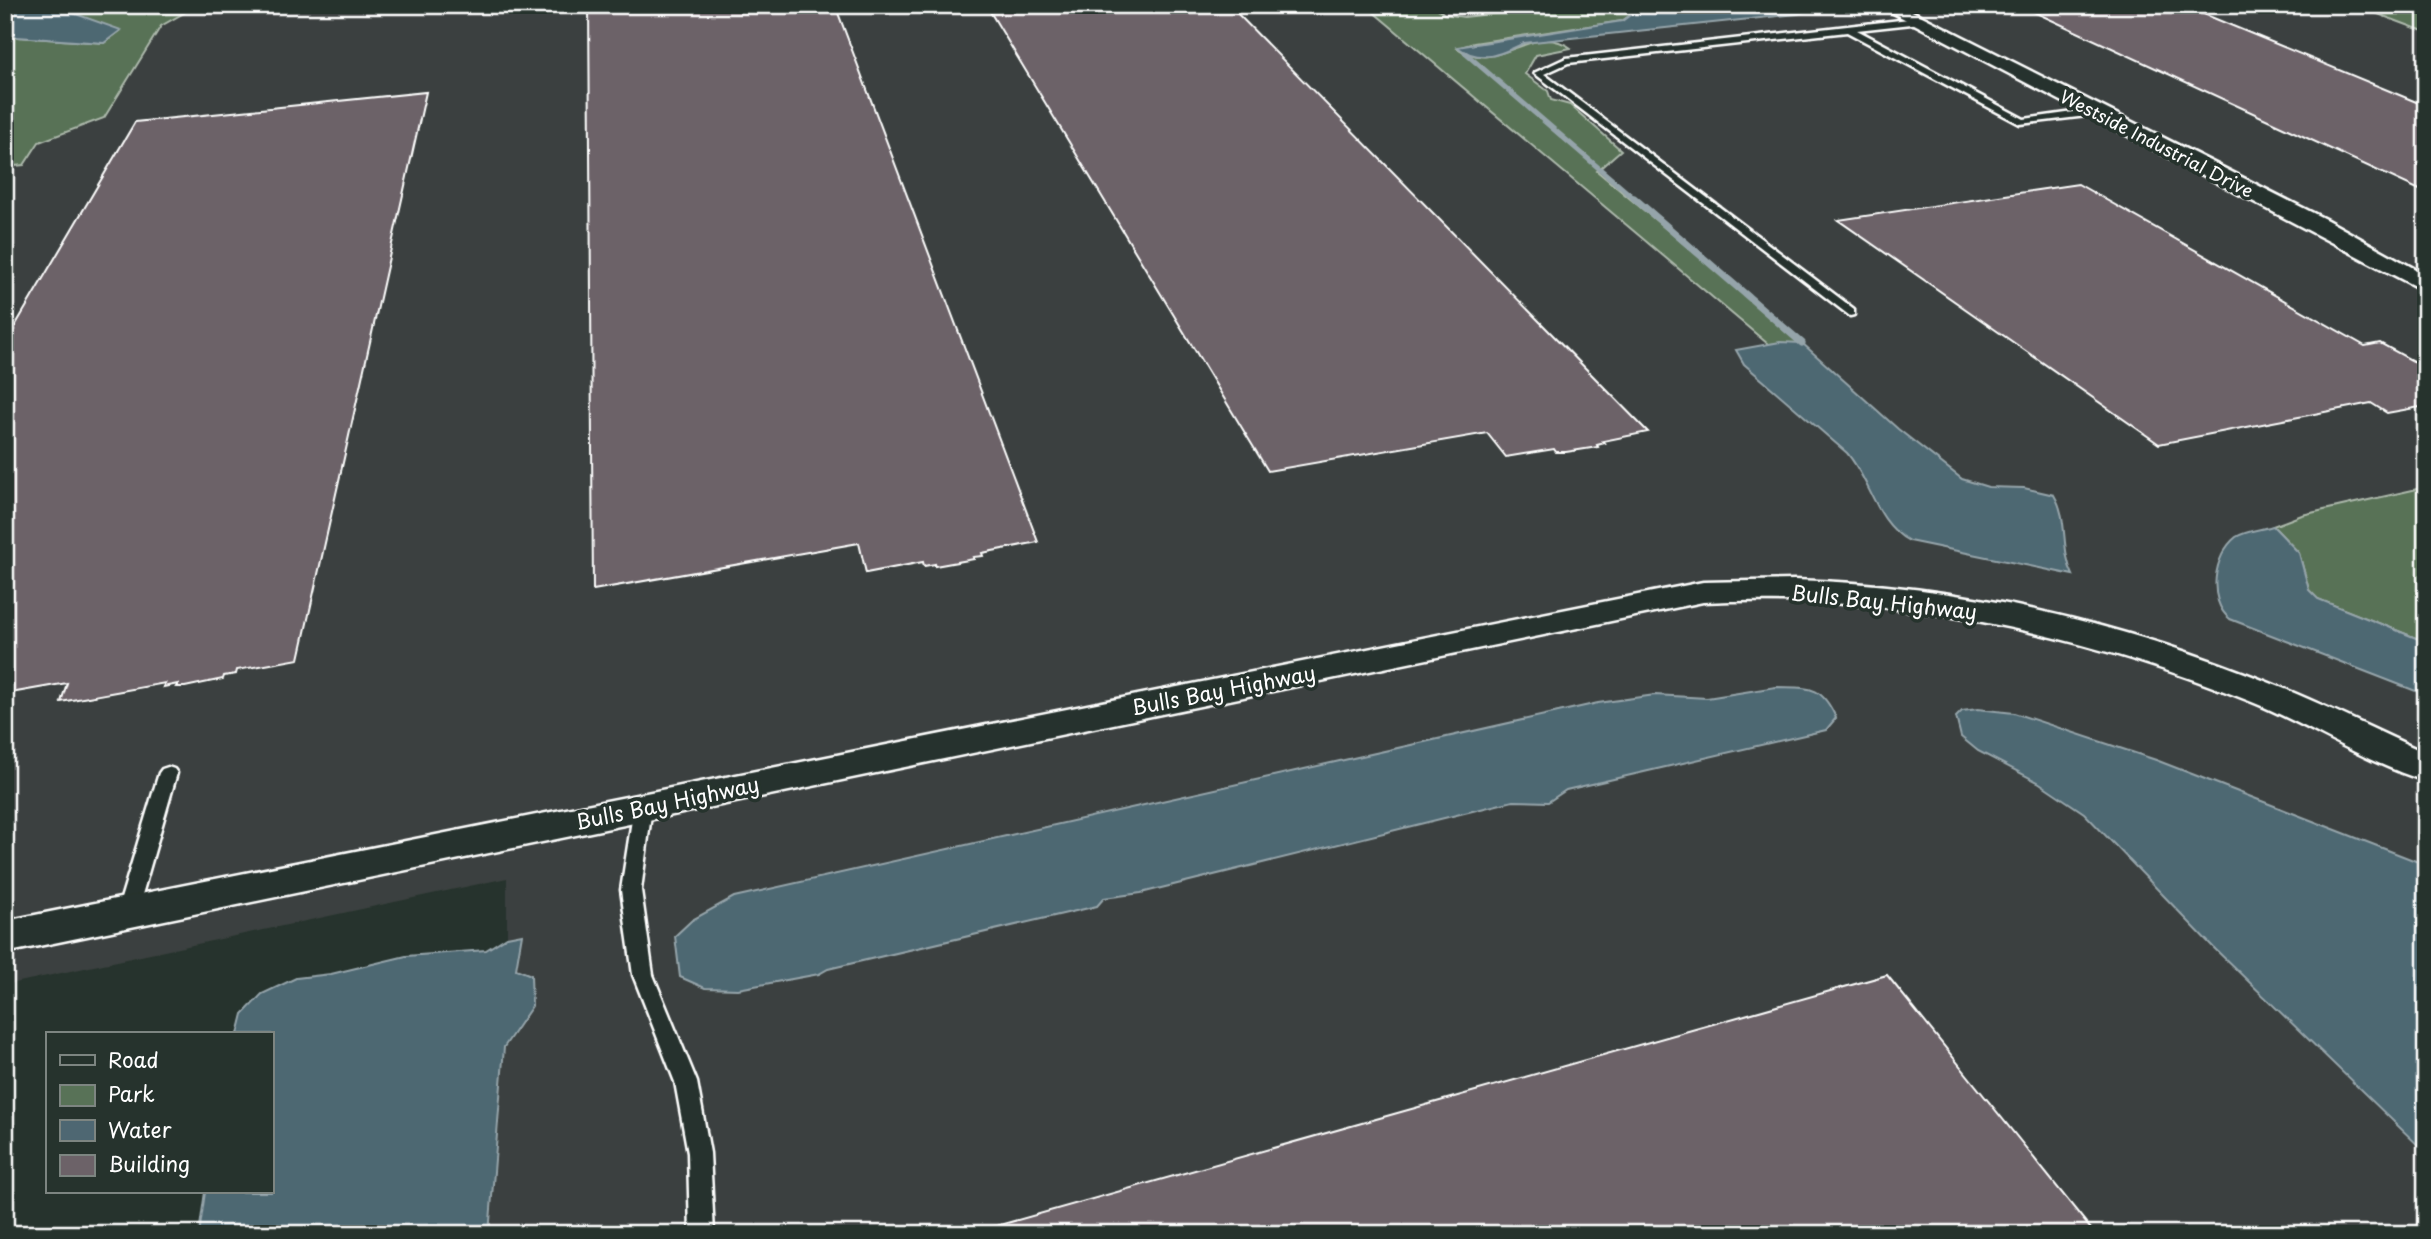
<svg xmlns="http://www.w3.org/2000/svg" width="2431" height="1239" font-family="'Playpen Sans',sans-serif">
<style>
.built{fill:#3b413f}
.green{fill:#587257;stroke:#acb8ab;stroke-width:2}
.water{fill:#4e6772;stroke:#95a4aa;stroke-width:2}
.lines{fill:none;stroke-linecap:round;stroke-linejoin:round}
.stream-far1{stroke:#95a4aa;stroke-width:5}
.stream{stroke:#95a4aa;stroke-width:7}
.building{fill:#6c6268;stroke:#fff;stroke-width:2}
.service-casing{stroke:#fff;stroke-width:5}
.minor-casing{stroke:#fff;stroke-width:5}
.service{fill:#26332d;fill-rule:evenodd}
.minor{fill:#26332d;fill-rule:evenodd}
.labels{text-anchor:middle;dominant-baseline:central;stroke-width:7;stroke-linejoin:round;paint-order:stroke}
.far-street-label{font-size:18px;fill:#fff;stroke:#26332d}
.street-label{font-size:21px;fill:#fff;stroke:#26332d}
</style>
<rect width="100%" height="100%" fill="#26332d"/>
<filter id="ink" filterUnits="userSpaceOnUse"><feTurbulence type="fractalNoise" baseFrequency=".0143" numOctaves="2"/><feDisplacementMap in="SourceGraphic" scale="14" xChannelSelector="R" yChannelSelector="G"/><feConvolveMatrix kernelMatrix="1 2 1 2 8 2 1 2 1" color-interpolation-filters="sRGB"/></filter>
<g filter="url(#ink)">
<!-- built -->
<g class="built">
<polygon points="198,5 1365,5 1768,344 1736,351 1744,365 1847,453 1858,466 1876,505 2072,574 2067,562 2064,529 2024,488 1988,487 1962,479 1898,429 1802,343 1597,170 1621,149 1571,105 1551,100 1548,91 1525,74 1536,55 1570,49 1560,41 1663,26 1797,14 1818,10 1819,8 1815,5 2354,5 2426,32 2426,1234 489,1234 504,1047 532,1006 516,969 522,935 507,937 507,878 5,985 5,167 24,165 39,142 104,118 161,26"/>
<polygon points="1434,5 1574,5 1464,17 1444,14"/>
</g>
<!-- green -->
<g class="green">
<polygon points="51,5 198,5 161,26 104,118 39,142 24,165 5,167 5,33 17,37 104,43 120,31"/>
<path d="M1365,5H1434L1444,14L1464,17L1574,5H1668L1634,13L1622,21L1474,43L1457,48C1499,77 1531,20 1571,48L1536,55L1525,74L1548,91L1551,100L1570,105L1621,150L1597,171L1802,343L1768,344Z"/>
<polygon points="2354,5 2426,5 2426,32"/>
<polygon points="2426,487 2426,642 2318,599 2309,590 2299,553 2273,526 2302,515"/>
</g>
<!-- water -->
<g class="water">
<polygon points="32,5 56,7 121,30 104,43 17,37 5,33 5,8"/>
<path d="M1668,5H1815L1820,8L1797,14L1524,43C1500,55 1481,64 1457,47L1622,21L1633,13Z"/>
<path d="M1780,342L1802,343L1898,429L1962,479L1988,487L2024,488L2054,495C2069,520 2060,549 2073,575L1909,541C1875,522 1871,481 1847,453L1744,364L1736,350Z"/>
<path d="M2273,526L2299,553L2309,590L2318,599L2426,642V695L2230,619C2207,601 2213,555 2236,537C2245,531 2263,529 2273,526Z"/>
<path d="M1776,687C1809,688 1821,684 1836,718L1826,730L1566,790L1548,802L1513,801L1141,893L1104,898L1097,906L828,969L819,974L738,989L705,988L680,977L675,936L692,920L734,897L1598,703L1655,695L1707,698Z"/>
<polygon points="1978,709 2014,713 2156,760 2426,865 2426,1153 2214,948 2084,813 2038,782 1978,751 1961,737 1956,717 1962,711"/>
<polygon points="522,934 516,969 531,975 532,1006 504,1047 489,1234 199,1234 205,1192 271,1192 271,1034 238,1034 243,1014 262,994 296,978 331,974 406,956 486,950 507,937"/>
</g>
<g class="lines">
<!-- stream-far1 -->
<polyline class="stream-far1" points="1465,53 1636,200"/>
<!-- stream -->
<polyline class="stream" points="1634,198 1802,343"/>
</g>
<!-- building -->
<g class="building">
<polygon points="589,5 835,5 1038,542 982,553 983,556 973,557 974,559 935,566 935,564 924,566 923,562 866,573 859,543 593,590"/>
<polygon points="986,5 1229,5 1648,432 1603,441 1605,443 1597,445 1598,447 1566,452 1556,452 1554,449 1506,457 1487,433 1268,471"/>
<polygon points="2019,5 2182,5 2426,106 2426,193"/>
<polygon points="426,92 299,659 237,670 236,674 224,676 223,679 185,687 176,687 178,684 163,687 165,683 61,702 67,683 5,694 5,343 135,122"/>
<polygon points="2078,184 2365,346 2380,343 2426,368 2426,406 2387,413 2371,403 2159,444 1838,220"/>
<polygon points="1887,975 2095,1234 968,1234"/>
</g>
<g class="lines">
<!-- service casing -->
<g class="service-casing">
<g id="service">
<polygon points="1918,18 1922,21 1921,23 1857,30 2024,119 2095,109 2100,112 2095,115 2020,124 1847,32 1568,63 1544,74 1854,309 1854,315 1850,316 1534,73 1566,58"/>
<polygon points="168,767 174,769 177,773 137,912 134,917 127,919 120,917 117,912 159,773 162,769"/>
<polygon points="643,800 649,802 652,807 641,890 653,975 697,1082 710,1153 714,1234 690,1234 688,1153 675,1082 633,975 621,890 634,807 637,802"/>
</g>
</g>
<!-- minor casing -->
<g class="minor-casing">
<g id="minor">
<polygon points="1878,5 1900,5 2327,220 2426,275 2426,292"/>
<path d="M1794,580C1959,584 2128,624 2280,687C2329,707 2377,731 2426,753V781C2368,764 2309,725 2252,702C2076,631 1893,593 1703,602L5,953V921L1703,582Z"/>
</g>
</g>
<!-- service -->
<use href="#service" class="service"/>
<!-- minor -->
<use href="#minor" class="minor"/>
</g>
</g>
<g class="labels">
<!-- far-street labels -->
<g class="far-street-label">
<text transform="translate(2157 143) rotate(27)">Westside Industrial Drive</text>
</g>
<!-- street labels -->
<g class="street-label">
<text transform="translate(1884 601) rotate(6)">Bulls Bay Highway</text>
<text transform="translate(1223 689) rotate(-11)">Bulls Bay Highway</text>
<text transform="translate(667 802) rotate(-12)">Bulls Bay Highway</text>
</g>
</g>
<!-- margin -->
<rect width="2431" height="1239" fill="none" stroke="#26332d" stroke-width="28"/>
<rect x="14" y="14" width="2403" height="1211" fill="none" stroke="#fff" stroke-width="2.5" filter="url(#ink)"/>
<!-- legend -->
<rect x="46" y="1032" width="228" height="161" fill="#26332d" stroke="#7d8581" stroke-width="2"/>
<rect x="60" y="1055" width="35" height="10" fill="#26332d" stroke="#7d8581" stroke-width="2"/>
<text x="108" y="1068" font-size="21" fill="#ffffff">Road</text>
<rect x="60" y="1085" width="35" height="21" fill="#587257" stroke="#7d8581" stroke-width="2"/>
<text x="108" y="1102" font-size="21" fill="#ffffff">Park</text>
<rect x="60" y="1120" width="35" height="21" fill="#4e6772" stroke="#7d8581" stroke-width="2"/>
<text x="108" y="1138" font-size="21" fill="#ffffff">Water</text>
<rect x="60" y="1155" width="35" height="21" fill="#6c6268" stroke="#7d8581" stroke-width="2"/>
<text x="108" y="1172" font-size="21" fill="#ffffff">Building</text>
</svg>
